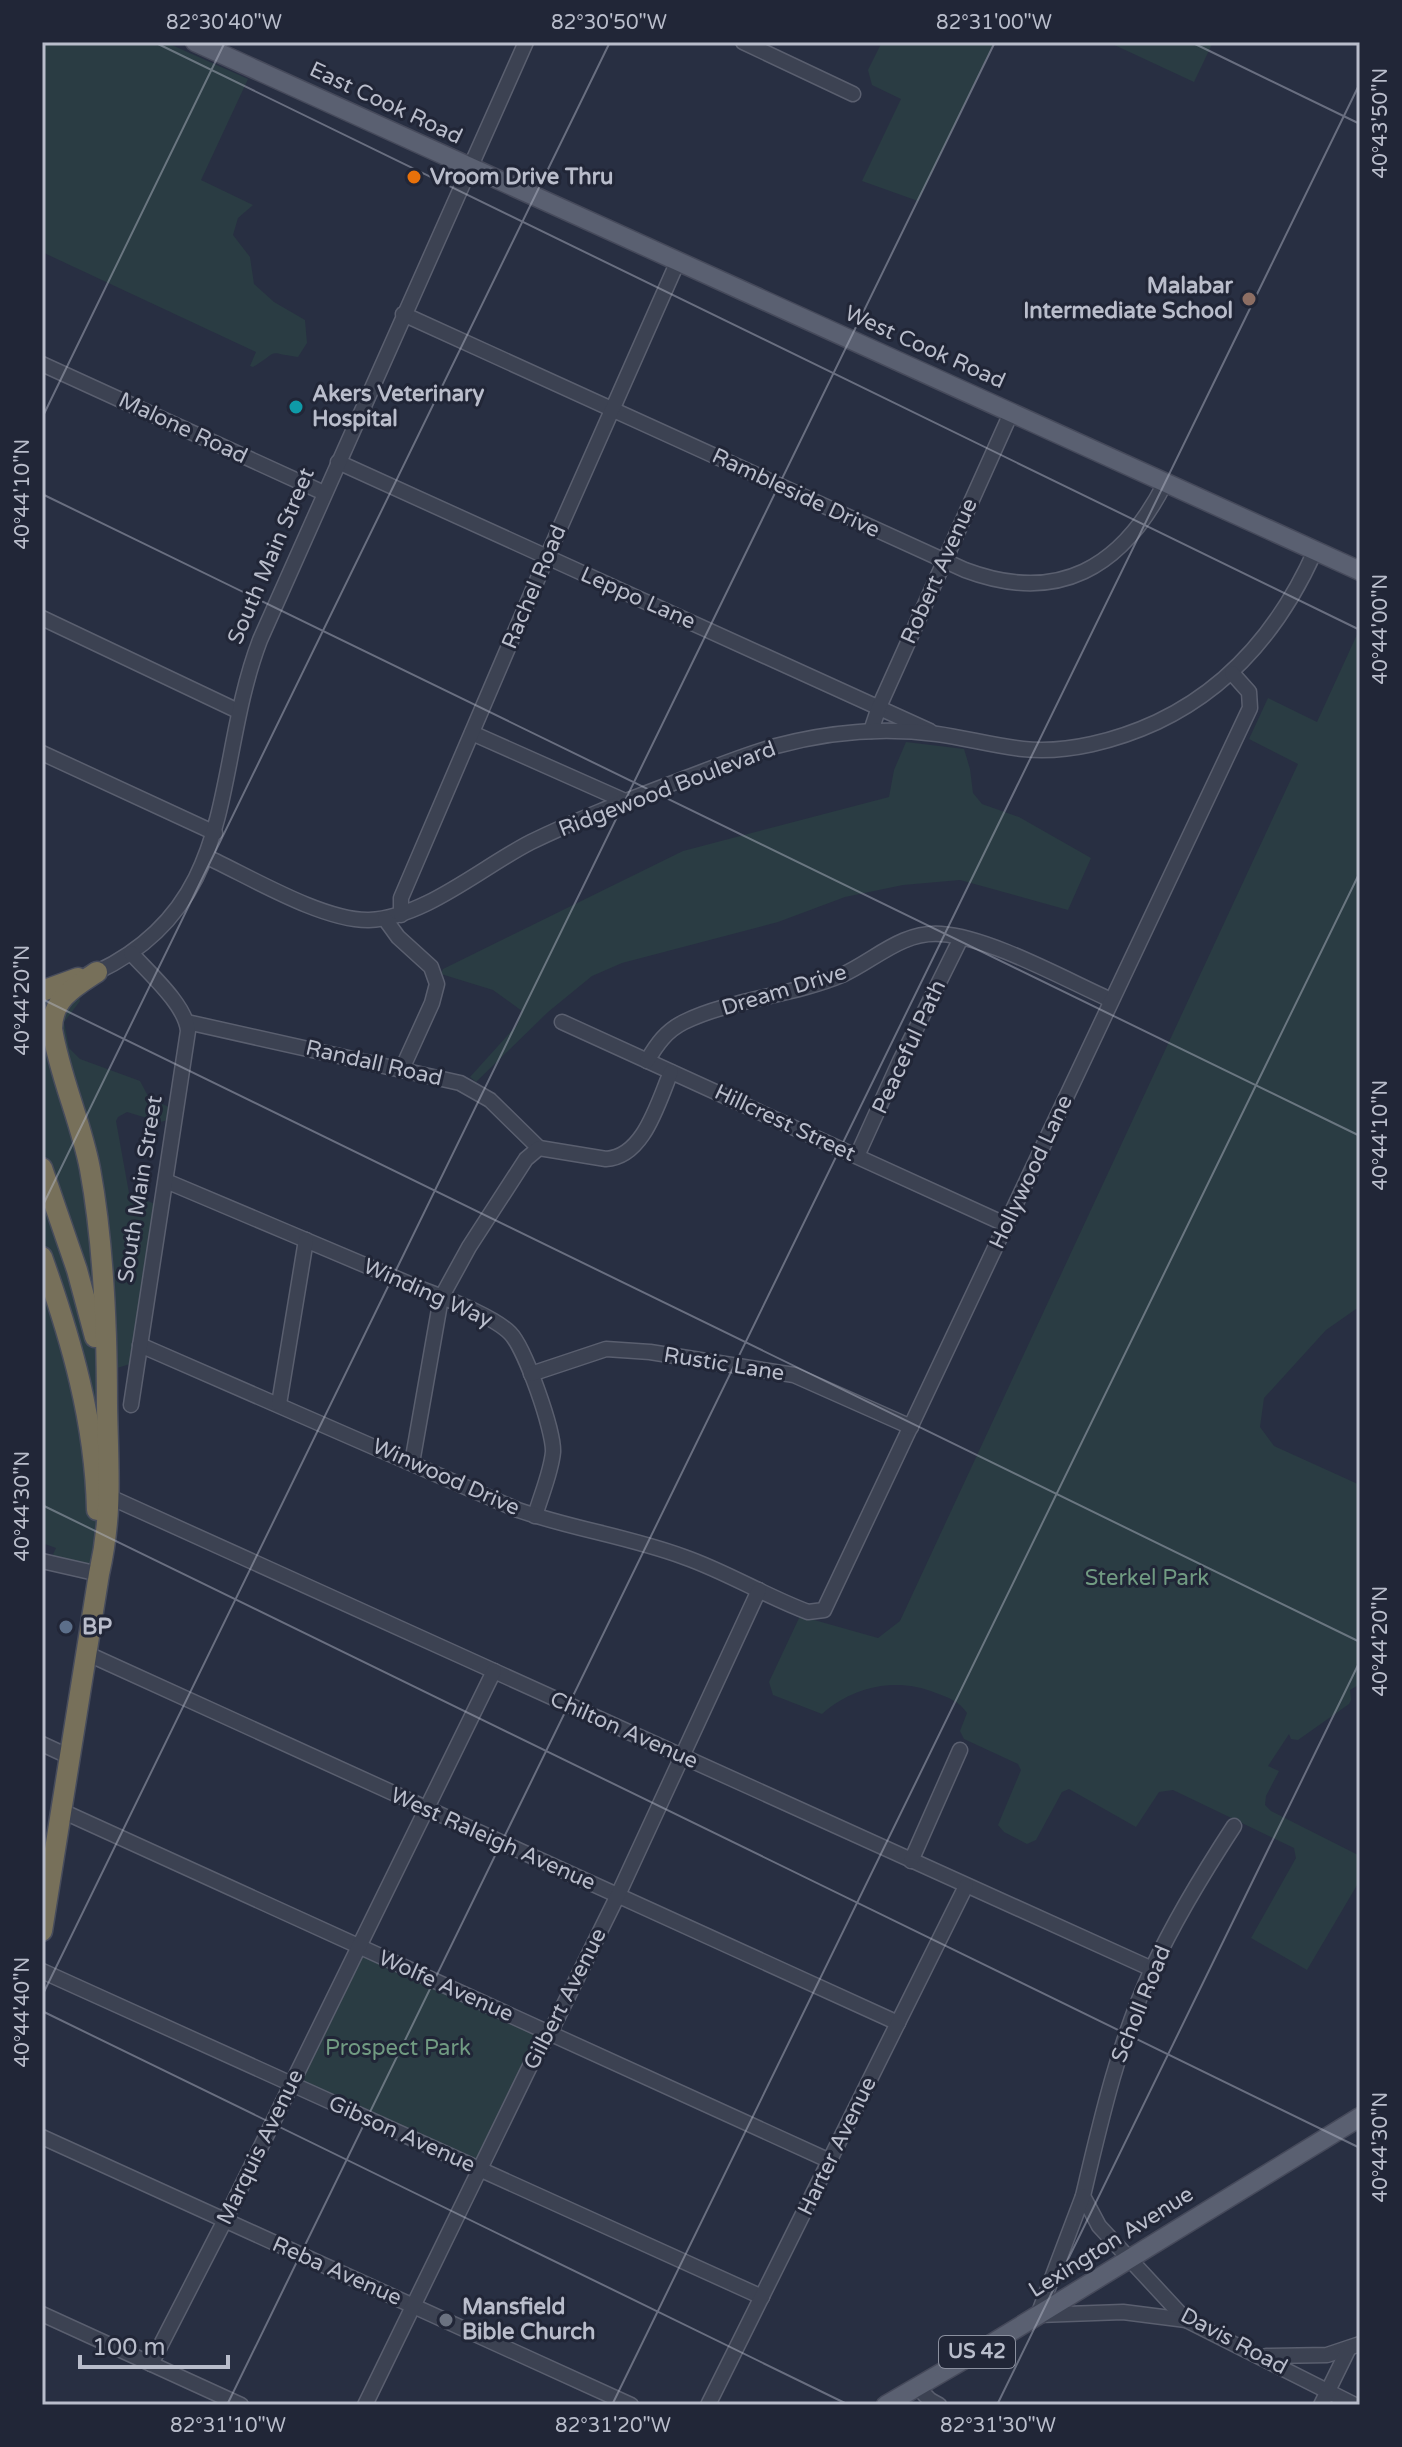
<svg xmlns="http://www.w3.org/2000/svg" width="1402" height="2447" font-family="'Varela Round',sans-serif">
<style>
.green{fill:#2a3c43}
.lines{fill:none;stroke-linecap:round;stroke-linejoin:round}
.minor-casing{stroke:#5a5f6f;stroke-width:17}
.major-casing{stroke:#464a5b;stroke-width:21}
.highway-casing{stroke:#474c5c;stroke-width:23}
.minor{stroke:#3c4252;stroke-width:14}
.major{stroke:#5a6071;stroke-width:18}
.highway{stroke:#77705a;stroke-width:20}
.ticks{fill:none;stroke:#b9bdcb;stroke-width:2;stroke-opacity:0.45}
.food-dot{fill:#e8710a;stroke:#212637;stroke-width:3}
.education-dot{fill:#8d6e63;stroke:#212637;stroke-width:3}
.culture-dot{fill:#0f9aa8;stroke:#212637;stroke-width:3}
.service-dot{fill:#5c6f8a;stroke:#212637;stroke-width:3}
.worship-dot{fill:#6b7280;stroke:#212637;stroke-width:3}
.labels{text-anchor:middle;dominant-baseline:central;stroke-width:6;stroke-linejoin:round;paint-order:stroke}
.shield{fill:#212637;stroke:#8b909f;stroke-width:2}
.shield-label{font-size:20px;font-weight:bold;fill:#b9bdcb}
.street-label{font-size:22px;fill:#b9bdcb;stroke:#212637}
.poi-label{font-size:22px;font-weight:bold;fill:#b9bdcb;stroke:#212637;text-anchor:start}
.park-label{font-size:22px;fill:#719b82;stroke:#212637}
.neatline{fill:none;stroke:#b9bdcb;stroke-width:3}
.ticks-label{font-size:20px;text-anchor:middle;fill:#b9bdcb}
</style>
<rect width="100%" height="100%" fill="#282f42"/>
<!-- green -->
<g class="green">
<path d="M42,42H165L248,79L201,180L253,205L238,218L233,235L250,257L254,284L274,302L305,320L307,343L298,357C264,352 282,349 253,367L250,366L256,352L42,252Z"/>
<polygon points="882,42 994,42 918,201 862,181 901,99 872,85 868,70"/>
<polygon points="1108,42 1213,42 1194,82"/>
<path d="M1360,628V1309H1356L1326,1330L1264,1398L1260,1427L1274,1446L1360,1485V1684L1350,1690L1351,1700L1349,1704L1298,1740L1291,1739L1289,1734L1268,1766L1279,1771L1266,1796L1265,1805L1271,1811L1360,1856V1880L1307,1970L1251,1938L1296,1858L1294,1848L1173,1790L1159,1792L1136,1827L1069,1789L1062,1792L1036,1840L1027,1844L1004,1832L998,1825L1021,1770L1018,1764L964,1739L960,1731L967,1713C959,1701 949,1698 936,1693C896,1677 854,1686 822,1714L773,1695L769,1682L800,1616L878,1638L900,1621L1298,764L1249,739L1268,698L1317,722Z"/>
<polygon points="906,742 964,749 970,769 973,793 982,804 1019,817 1091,858 1068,910 960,880 903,885 845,897 778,922 622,963 592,976 548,1012 476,1082 470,1077 517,1025 522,1011 493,990 441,974 443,969 683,851 889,797 894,770"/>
<polygon points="42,985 78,992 80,1001 64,1022 69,1048 80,1059 140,1081 149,1098 171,1108 169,1120 160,1122 127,1112 118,1117 116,1121 129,1193 157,1205 133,1352 130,1364 114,1369 104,1584 48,1565 56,1548 42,1543"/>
<polygon points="360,1947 550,2033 481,2169 291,2083"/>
</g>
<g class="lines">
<!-- minor casing -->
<g class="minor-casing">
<g id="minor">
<polyline points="743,42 853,94"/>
<path d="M403,314L965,570C1058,605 1122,568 1165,483"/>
<polyline points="42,364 324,493"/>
<polyline points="338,462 930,731"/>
<polyline points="42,618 238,711"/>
<polyline points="871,731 879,707 1011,413"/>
<polyline points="472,733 625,801"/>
<polyline points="42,753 215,833"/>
<path d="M207,857C250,877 323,921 369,920C424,918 482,867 531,842C580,818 631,799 681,780C713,768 744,755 776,746C827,732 884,727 937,734C966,738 994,746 1023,749C1067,754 1118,740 1157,722C1231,687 1282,625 1315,551"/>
<polyline points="401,915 401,898 547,557 678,261"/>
<polyline points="385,919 398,937 431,967 437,984 432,1003 402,1069"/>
<path d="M97,972C242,903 212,766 260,640L526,42"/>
<polyline points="187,1022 460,1083 490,1100 539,1148"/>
<polyline points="562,1022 1007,1225"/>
<path d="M647,1061C657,1044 666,1031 684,1022C731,999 792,996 842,975C875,960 902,931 941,934C989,937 1066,980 1111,1000"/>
<polyline points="857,1156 900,1061 961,938"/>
<path d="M166,1181C248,1216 330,1250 412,1285C438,1296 491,1314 510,1333C525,1348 554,1431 553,1452C551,1473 541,1495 535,1516"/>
<path d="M140,1345L518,1510C573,1529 630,1537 684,1557C727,1572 765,1596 808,1612L824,1610L1250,708L1249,692L1232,673"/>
<polyline points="531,1374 606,1349 650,1352 794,1375 911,1427"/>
<polyline points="279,1404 306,1240"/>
<path d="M131,1405L188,1031C186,1005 148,972 131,953"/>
<path d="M412,1463L441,1298L469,1247L526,1159L539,1148L606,1159C644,1157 658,1102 671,1072"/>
<polyline points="101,1493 1152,1969"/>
<polyline points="42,1561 99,1574"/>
<polyline points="88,1654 898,2023"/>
<polyline points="42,1744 70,1757"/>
<polyline points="62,1811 830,2161"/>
<path d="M1234,1826C1204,1872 1175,1919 1152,1969C1119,2041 1101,2119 1083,2196L1099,2226L1186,2320L1355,2405"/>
<polyline points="911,1861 960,1750"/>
<polyline points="42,1971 762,2297"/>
<polyline points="42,2137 631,2405"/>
<polyline points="1083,2196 1038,2315 1123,2312 1186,2320"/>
<polyline points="42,2314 241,2405"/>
<polyline points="1266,2356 1327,2355 1360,2344"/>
<polyline points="151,2364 225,2220 494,1671"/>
<polyline points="917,2387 930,2400 939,2405"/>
<polyline points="365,2405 531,2064 550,2033 618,1895 759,1590"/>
<polyline points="708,2405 966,1886"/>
<polyline points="1321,2405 1348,2350"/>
</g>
</g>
<!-- major casing -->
<g class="major-casing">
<g id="major">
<polyline points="195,42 1360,571"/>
<polyline points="886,2405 996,2341 1360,2117"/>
</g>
</g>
<!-- highway casing -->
<g class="highway-casing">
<g id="highway">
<polyline points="42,991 78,978"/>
<polyline points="42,1168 77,1270 95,1337"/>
<path d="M42,1257C71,1339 95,1421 97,1510"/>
<path d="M42,1931L99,1574C113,1512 108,1467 107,1405C107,1328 104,1245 90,1169C81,1122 60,1077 52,1029C52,999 74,987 97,972"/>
</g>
</g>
<!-- minor -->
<use href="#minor" class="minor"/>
<!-- major -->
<use href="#major" class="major"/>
<!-- highway -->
<use href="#highway" class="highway"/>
</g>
<!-- ticks -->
<path class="ticks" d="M154,42L1360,630M1191,42L1360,124M42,418L225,42M42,494L1360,1136M42,999L1360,1642M42,1207L610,42M42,1505L1360,2148M42,1996L995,42M42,2011L849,2405M227,2405L1360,83M612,2405L1360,872M997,2405L1360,1661"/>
<!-- markers -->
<circle class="food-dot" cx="414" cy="177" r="8"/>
<circle class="education-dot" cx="1249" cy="299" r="8"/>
<circle class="culture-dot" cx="296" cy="407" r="8"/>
<circle class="service-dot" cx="66" cy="1627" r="8"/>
<circle class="worship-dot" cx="446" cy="2320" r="8"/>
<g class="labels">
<!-- shield labels -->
<rect class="shield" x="939" y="2336" width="76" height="32" rx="6"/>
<g class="shield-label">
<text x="977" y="2352">US 42</text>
</g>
<!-- street labels -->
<g class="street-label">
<text transform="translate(386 103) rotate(25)">East Cook Road</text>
<text transform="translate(925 347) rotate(24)">West Cook Road</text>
<text transform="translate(183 428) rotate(25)">Malone Road</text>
<text transform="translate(796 493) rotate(25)">Rambleside Drive</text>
<text transform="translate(271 556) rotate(-67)">South Main Street</text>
<text transform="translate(939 571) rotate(-66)">Robert Avenue</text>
<text transform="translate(534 587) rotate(-67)">Rachel Road</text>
<text transform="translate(638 598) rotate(24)">Leppo Lane</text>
<text transform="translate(667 789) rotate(-21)">Ridgewood Boulevard</text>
<text transform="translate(784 990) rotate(-17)">Dream Drive</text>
<text transform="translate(909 1047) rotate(-65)">Peaceful Path</text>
<text transform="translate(374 1063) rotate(13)">Randall Road</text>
<text transform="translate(785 1123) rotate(25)">Hillcrest Street</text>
<text transform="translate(1031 1172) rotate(-65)">Hollywood Lane</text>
<text transform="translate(140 1189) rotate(-81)">South Main Street</text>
<text transform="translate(428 1293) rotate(24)">Winding Way</text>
<text transform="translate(724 1364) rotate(9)">Rustic Lane</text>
<text transform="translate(446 1477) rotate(24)">Winwood Drive</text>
<text transform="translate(624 1730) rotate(24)">Chilton Avenue</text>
<text transform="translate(493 1839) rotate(24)">West Raleigh Avenue</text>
<text transform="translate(446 1986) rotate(24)">Wolfe Avenue</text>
<text transform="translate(565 1999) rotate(-63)">Gilbert Avenue</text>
<text transform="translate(1141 2004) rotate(-68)">Scholl Road</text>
<text transform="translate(402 2134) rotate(24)">Gibson Avenue</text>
<text transform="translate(837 2146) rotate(-64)">Harter Avenue</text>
<text transform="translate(260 2147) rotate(-64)">Marquis Avenue</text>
<text transform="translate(1111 2242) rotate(-32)">Lexington Avenue</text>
<text transform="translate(337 2271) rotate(24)">Reba Avenue</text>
<text transform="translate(1234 2341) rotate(28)">Davis Road</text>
</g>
<!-- poi labels -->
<g class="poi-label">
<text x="430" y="177">Vroom Drive Thru</text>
<text x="1233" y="286" text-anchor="end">Malabar<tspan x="1233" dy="25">Intermediate School</tspan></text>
<text x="312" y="394">Akers Veterinary<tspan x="312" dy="25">Hospital</tspan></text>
<text x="82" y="1627">BP</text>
<text x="462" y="2307">Mansfield<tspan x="462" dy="25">Bible Church</tspan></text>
</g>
<!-- park labels -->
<g class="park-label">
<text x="1147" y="1578">Sterkel Park</text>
<text x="398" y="2048">Prospect Park</text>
</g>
</g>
<!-- border -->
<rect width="1402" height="2447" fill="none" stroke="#212637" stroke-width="88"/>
<!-- scale -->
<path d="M80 2355v12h148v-12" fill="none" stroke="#b9bdcb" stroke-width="4"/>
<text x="92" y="2355" font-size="24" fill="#b9bdcb" stroke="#212637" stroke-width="6" paint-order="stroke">100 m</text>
<rect x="44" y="44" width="1314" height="2359" class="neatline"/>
<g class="ticks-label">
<text x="224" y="29">82°30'40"W</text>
<text x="609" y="29">82°30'50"W</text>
<text x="994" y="29">82°31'00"W</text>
<text transform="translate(1380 123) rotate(-90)" y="7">40°43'50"N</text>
<text transform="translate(22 494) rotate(-90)" y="7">40°44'10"N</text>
<text transform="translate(1380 629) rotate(-90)" y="7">40°44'00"N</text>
<text transform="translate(22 1000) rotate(-90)" y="7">40°44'20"N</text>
<text transform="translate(1380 1135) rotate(-90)" y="7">40°44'10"N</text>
<text transform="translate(22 1506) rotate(-90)" y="7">40°44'30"N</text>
<text transform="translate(1380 1641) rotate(-90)" y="7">40°44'20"N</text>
<text transform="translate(22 2012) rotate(-90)" y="7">40°44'40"N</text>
<text transform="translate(1380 2147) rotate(-90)" y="7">40°44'30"N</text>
<text x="228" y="2432">82°31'10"W</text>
<text x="613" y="2432">82°31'20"W</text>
<text x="998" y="2432">82°31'30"W</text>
</g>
</svg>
